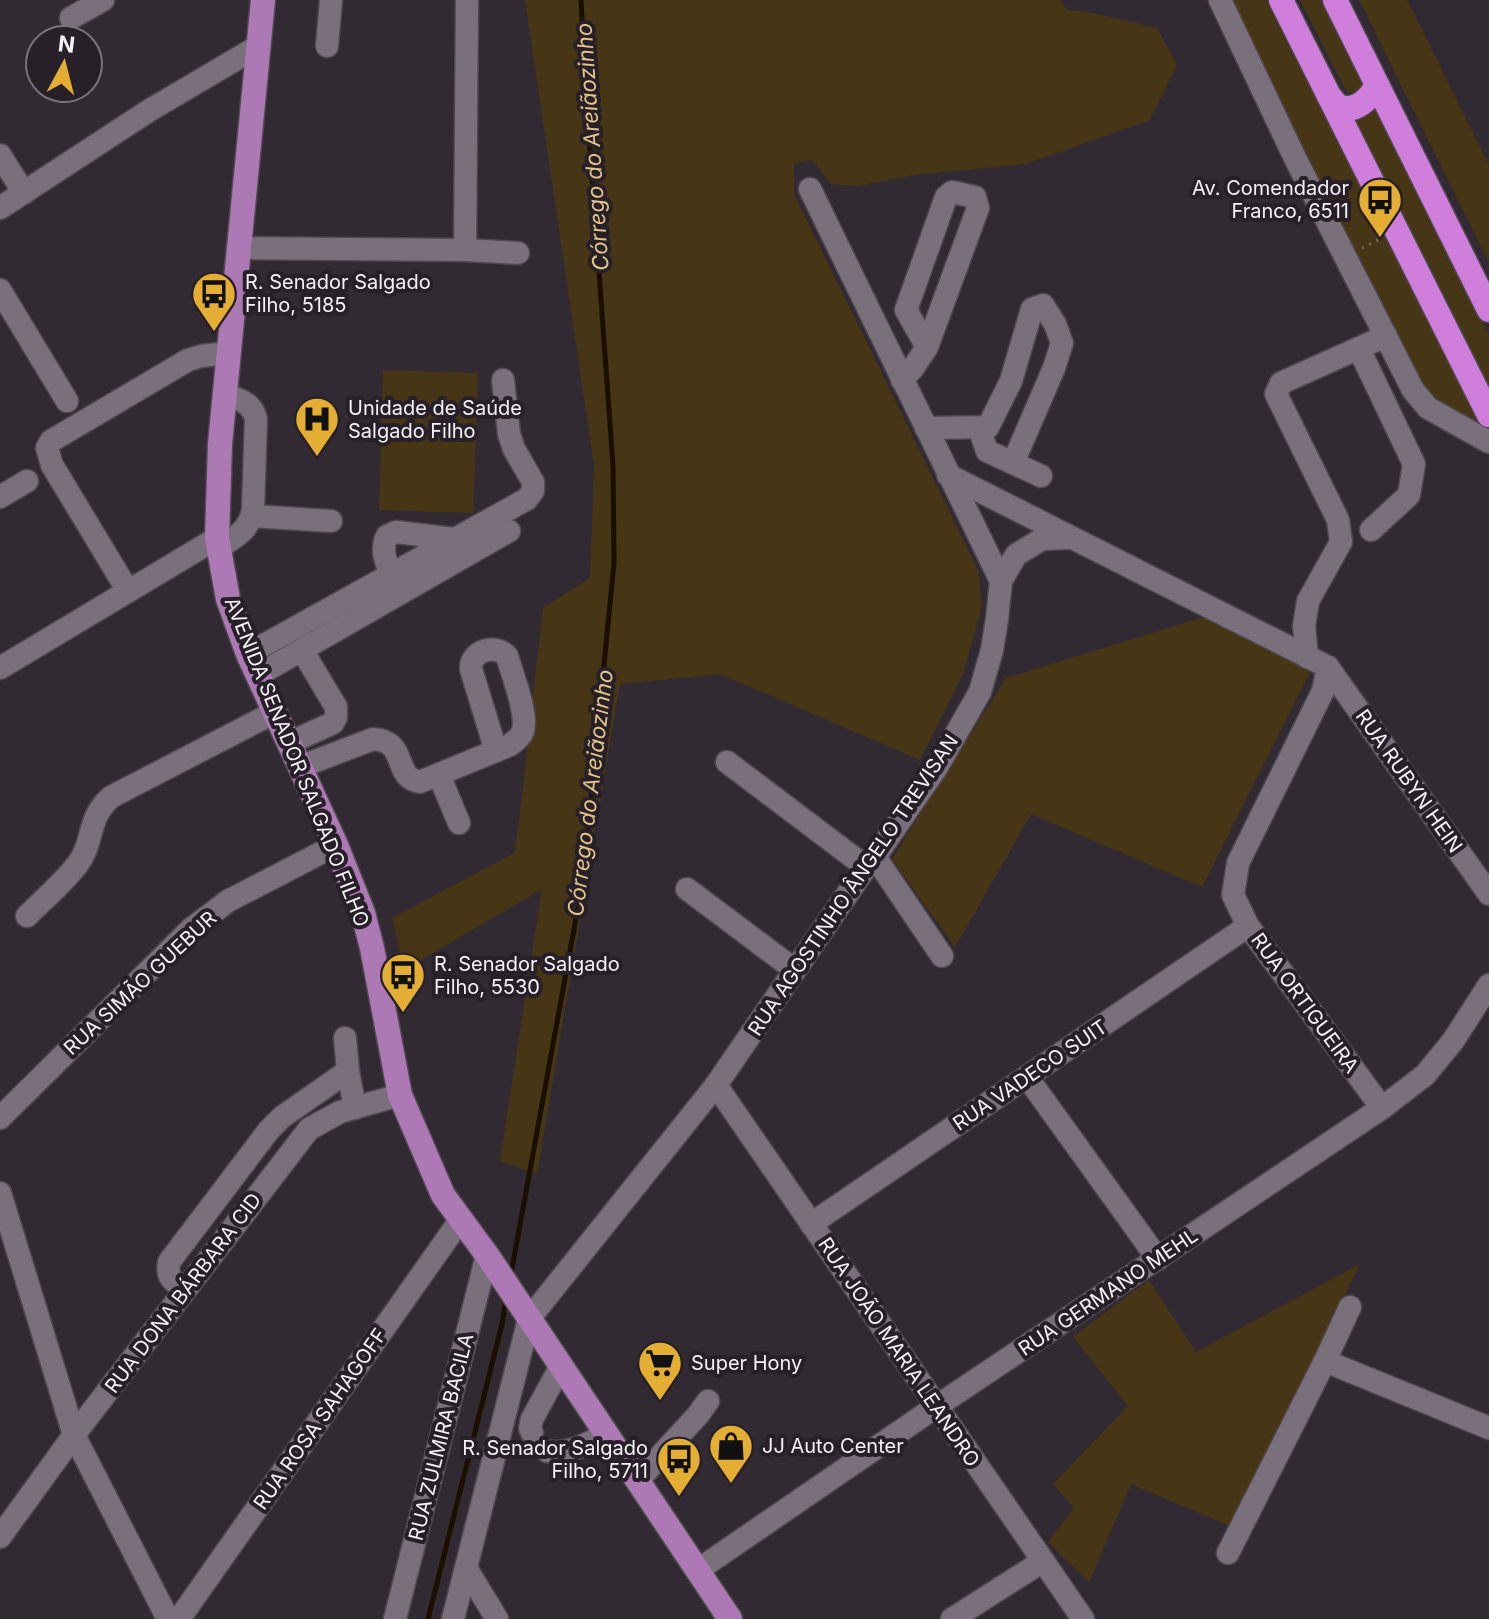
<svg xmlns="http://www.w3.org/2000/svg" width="1489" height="1619" font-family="Inter,sans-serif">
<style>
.green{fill:#463615}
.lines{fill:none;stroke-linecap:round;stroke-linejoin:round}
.stream{stroke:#1b0f00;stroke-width:5}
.minor-casing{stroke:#4f484f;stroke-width:25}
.major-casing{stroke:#4f484f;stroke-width:27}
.highway-casing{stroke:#4f484f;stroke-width:27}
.path{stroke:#716a71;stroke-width:3;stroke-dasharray:2 6;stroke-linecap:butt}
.minor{stroke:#79707b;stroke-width:22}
.major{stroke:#ad79b5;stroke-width:24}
.highway{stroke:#cf7fdb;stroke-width:24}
.labels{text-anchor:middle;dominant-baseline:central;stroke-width:8;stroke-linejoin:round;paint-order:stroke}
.poi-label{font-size:20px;fill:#f5f0f5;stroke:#282029;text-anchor:start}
.street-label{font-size:20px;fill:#f5f0f5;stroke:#282029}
.water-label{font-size:22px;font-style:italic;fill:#e3c386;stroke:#282029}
</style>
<rect width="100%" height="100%" fill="#322a33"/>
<!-- green -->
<g class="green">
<polygon points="525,0 1060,0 1068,10 1093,13 1157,28 1177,65 1150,120 1026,164 914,175 858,186 830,184 813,160 794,163 794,194 978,570 982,607 963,674 920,760 720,674 620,684 537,1174 500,1161 542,889 404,970 392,918 514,853 519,823 543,608 590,578 594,465"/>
<polygon points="1226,0 1266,0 1479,423 1458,417 1428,400"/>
<polygon points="1300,0 1321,0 1357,71 1362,87 1356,93 1347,92"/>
<polygon points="1359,0 1407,0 1489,165 1489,263"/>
<polygon points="1375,104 1489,334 1489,391 1348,115"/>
<polygon points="383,370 478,373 473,513 379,510"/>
<polygon points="1204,617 1310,672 1202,887 1031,814 955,947 892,859 1006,678"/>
<polygon points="1360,1264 1230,1526 1131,1484 1089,1582 1048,1542 1074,1508 1053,1484 1128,1406 1073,1337 1149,1280 1196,1352"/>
</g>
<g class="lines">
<!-- stream -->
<g class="stream">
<polyline points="511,1274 583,880 614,563 613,465 585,79 581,0"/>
<polyline points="428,1619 502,1324 506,1299"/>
</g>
<!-- minor casing -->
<g class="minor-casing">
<g id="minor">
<polyline points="1220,0 1295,158 1413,390 1428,408 1489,442"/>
<polyline points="71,18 103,0"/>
<polyline points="327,46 331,0"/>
<polyline points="0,155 24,193"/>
<polyline points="0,208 150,110 257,47"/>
<polyline points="238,248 465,250 518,253"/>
<polyline points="465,250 467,0"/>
<polyline points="0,290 67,401"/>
<polyline points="1359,349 1414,464 1409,495 1371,530"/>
<polyline points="902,380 913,368 927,347 978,208 975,197 952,192 946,197 906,310 927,347"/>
<polyline points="926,428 988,427 1011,381 1032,309 1043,305 1055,324 1062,343 1054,368 1013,463"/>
<polyline points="979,428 987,451 1041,476"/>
<polyline points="948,475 1328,667 1489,894"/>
<polyline points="0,497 27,481"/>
<polyline points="252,516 331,521"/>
<path d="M219,548C236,536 248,532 253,510L256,419C252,402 239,400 225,394"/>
<path d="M391,575C386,561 380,550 387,536L396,532L454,539"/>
<polyline points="1001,581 1016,555 1042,539 1069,538"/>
<polyline points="128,591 52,465 47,448 51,441 188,360 201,356 228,353"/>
<polyline points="248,654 527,499 533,491 533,482 514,449 509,434 503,380"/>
<polyline points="1307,657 1304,626 1308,601 1341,542 1338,520 1276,394 1281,383 1386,336"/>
<polyline points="1328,667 1323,691 1238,863 1233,895 1248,926 1382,1108"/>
<polyline points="0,668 217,538"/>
<polyline points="258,675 509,531"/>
<polyline points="289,743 333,723 336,717 336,707 302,650"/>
<polyline points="727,762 866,867"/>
<path d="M300,767L373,739C409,741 392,778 420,782L510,745C515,741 521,737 523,731C528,713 512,674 507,656C495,643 470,651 471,669L496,751"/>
<polyline points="439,775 459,823"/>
<polyline points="875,857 942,956"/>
<polyline points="687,889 795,970"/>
<path d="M27,916C44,899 63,883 77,865C95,842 86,819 111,797L275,712"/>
<polyline points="345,1038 348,1071 355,1108"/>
<polyline points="1027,1077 1158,1259"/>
<polyline points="716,1085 1083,1619"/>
<polyline points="0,1118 191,929 228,901 336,845"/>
<polyline points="0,1193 74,1435 168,1619"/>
<polyline points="811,1224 1248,926"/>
<path d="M185,1290C174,1281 166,1279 169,1262L269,1130L282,1117L348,1071"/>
<polyline points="1325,1361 1489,1428"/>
<polyline points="532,1433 530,1428 532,1419 561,1366"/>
<path d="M547,1451C568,1456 589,1442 607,1434"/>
<polyline points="638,1480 698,1415 708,1401"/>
<polyline points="0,1537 74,1435 309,1129 340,1112 400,1095"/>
<polyline points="1228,1553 1325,1361 1350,1307"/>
<polyline points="466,1568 497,1619"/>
<polyline points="698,1570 937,1406 1382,1108 1425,1075 1453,1041 1489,985"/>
<polyline points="179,1619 461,1219"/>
<polyline points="395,1619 487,1255"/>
<polyline points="453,1619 529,1319 716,1085 866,867 875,857 937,767 980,692 992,650 997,619 1001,581 810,189"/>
<polyline points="952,1619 1043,1561"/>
</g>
</g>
<!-- major casing -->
<g class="major-casing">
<polyline id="major" points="263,0 220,444 217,538 228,599 248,654 336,845 363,913 372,948 400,1095 443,1195 487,1255 730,1619"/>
</g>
<!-- highway casing -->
<g class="highway-casing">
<g id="highway">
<polyline points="1281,0 1489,415"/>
<polyline points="1335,0 1489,310"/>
<path d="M1329,96C1332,99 1335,104 1339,106C1356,114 1370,98 1377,85"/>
</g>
</g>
<!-- path -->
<polyline class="path" points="1362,248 1380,239"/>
<!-- minor -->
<use href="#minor" class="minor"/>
<!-- major -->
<use href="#major" class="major"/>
<!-- highway -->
<use href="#highway" class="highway"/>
</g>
<!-- icons -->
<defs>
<g id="bus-pin" transform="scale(2.3)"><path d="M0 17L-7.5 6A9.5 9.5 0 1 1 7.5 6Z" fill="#e4ae35" stroke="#282029"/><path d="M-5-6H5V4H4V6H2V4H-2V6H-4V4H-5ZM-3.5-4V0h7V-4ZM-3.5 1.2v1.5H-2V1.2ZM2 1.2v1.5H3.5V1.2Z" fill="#111"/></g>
<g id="hospital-pin" transform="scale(2.3)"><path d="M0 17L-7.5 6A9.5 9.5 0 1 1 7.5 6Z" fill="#e4ae35" stroke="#282029"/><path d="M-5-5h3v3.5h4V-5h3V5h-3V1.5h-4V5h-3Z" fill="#111"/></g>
<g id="supermarket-pin" transform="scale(2.3)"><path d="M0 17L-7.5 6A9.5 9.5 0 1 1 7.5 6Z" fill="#e4ae35" stroke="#282029"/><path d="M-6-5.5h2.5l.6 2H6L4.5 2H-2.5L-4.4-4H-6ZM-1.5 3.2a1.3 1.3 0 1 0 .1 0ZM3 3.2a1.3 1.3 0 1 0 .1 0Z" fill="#111"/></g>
<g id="shop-pin" transform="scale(2.3)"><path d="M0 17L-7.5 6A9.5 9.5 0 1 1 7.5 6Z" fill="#e4ae35" stroke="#282029"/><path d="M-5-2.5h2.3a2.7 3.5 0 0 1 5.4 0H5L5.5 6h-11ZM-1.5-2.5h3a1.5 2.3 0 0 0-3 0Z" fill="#111"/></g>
</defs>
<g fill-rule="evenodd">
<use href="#bus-pin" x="1380" y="200"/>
<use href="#bus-pin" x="214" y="294"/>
<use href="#hospital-pin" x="317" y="419"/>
<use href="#bus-pin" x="403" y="975"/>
<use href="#supermarket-pin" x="660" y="1363"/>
<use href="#shop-pin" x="731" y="1446"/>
<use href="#bus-pin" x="679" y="1459"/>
</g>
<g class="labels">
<!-- poi labels -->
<g class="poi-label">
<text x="1349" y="188" text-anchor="end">Av. Comendador<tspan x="1349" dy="23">Franco, 6511</tspan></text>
<text x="245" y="282">R. Senador Salgado<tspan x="245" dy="23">Filho, 5185</tspan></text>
<text x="348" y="408">Unidade de Saúde<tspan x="348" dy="23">Salgado Filho</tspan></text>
<text x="434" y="964">R. Senador Salgado<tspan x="434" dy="23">Filho, 5530</tspan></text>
<text x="691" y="1363">Super Hony</text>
<text x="762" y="1446">JJ Auto Center</text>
<text x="648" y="1448" text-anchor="end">R. Senador Salgado<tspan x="648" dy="23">Filho, 5711</tspan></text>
</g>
<!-- street labels -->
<g class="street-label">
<text transform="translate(297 762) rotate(68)">AVENIDA SENADOR SALGADO FILHO</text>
<text transform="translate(1409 781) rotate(55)">RUA RUBYN HEIN</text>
<text transform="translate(853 885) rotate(-56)">RUA AGOSTINHO ÂNGELO TREVISAN</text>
<text transform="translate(140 983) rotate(-43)">RUA SIMÃO GUEBUR</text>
<text transform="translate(1305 1003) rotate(54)">RUA ORTIGUEIRA</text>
<text transform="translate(1030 1075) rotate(-34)">RUA VADECO SUIT</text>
<text transform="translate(1108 1292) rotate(-34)">RUA GERMANO MEHL</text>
<text transform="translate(183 1293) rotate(-53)">RUA DONA BÁRBARA CID</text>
<text transform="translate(899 1352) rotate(56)">RUA JOÃO MARIA LEANDRO</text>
<text transform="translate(320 1419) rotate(-55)">RUA ROSA SAHAGOFF</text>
<text transform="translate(441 1437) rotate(-76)">RUA ZULMIRA BACILA</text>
</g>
<!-- water labels -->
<g class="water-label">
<text transform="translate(592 147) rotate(-94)">Córrego do Areiãozinho</text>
<text transform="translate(590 793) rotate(-83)">Córrego do Areiãozinho</text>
</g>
</g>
<!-- north arrow -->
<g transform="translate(64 64) rotate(7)"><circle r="38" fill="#282029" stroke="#7a737b" stroke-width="2"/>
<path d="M0-6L14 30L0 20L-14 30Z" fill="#e4ae35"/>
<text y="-12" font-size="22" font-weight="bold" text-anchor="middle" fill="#f5f0f5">N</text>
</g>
</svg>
